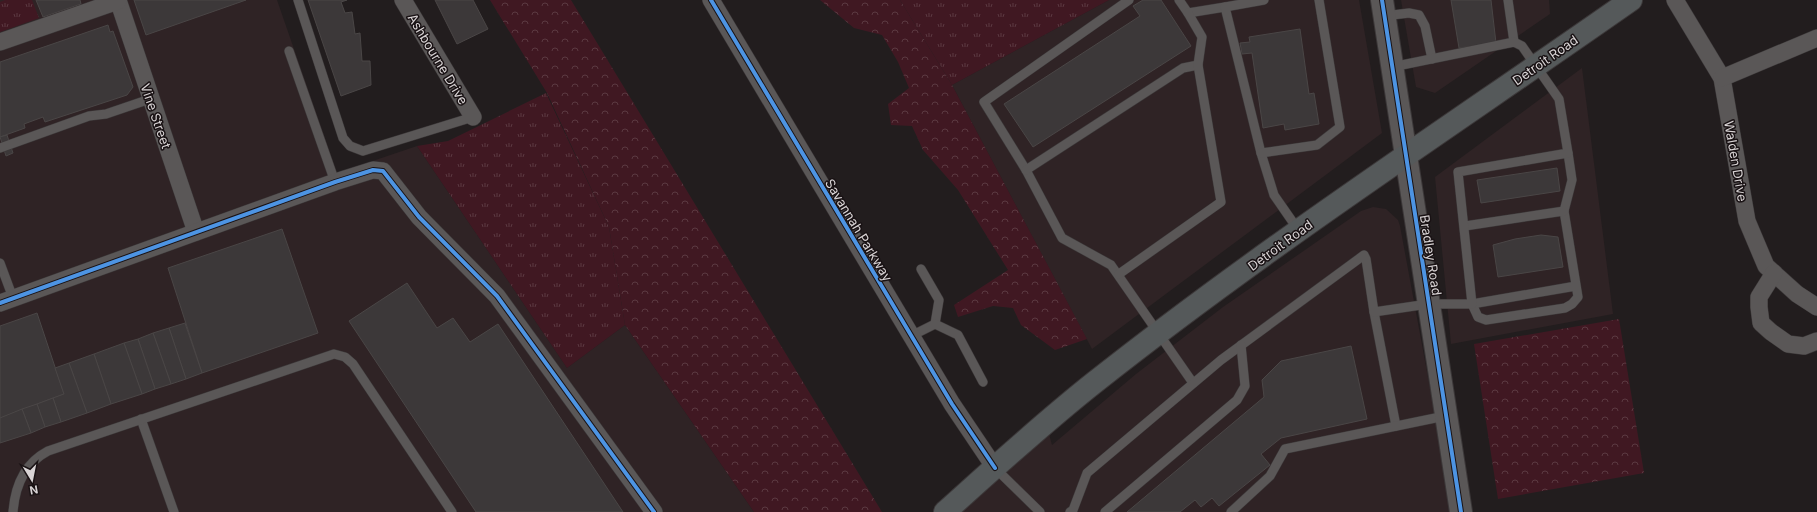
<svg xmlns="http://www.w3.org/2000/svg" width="1817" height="512" font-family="Inter,sans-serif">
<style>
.built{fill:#2f2325}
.grass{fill:url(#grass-tufts)}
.forest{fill:url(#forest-crowns)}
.building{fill:#3c3839;stroke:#4a4646}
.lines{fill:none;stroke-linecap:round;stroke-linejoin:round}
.service-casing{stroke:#3c3839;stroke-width:10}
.minor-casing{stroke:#3c3839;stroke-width:18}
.tertiary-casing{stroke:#3c3839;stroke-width:24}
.primary-casing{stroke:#3c3839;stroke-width:24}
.service{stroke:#5a5757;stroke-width:9}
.minor{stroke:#5a5757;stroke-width:17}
.tertiary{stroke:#5a5757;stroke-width:22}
.primary{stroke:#55595a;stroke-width:22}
.cycleway-casing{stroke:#191214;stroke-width:6}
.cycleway{stroke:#4d94e3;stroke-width:4}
.labels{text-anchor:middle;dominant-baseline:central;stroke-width:3;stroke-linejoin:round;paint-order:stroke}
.street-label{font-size:13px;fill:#d9d4d5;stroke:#191214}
</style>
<defs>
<pattern id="grass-tufts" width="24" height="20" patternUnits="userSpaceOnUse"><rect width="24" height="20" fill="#401822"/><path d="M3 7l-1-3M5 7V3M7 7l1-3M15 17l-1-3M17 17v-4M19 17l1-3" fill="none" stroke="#5b3941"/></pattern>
<pattern id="forest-crowns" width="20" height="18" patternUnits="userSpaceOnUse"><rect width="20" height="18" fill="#401822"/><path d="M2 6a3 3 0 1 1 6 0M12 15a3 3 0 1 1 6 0" fill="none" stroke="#5b3941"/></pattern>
</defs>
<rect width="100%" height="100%" fill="#221d1e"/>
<!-- built -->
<g class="built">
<polygon points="0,0 277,0 337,173 417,146 567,368 625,325 754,512 0,512"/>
<polygon points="1109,0 1359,0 1382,133 1092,349 952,85"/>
<polygon points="1401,0 1549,0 1550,14 1435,93 1416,87"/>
<polygon points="1582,68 1613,314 1451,344 1435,177"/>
<polygon points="1373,207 1386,209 1398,220 1400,226 1453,512 958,512 1049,434 1052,445 1136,374 1223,307 1361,211"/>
</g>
<!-- grass -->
<g class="grass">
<polygon points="5,0 32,0 39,18 0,32 0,2"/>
<polygon points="900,0 1109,0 952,85"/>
<polygon points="546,93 609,227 625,325 567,368 417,146 448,141"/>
</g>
<!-- forest -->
<g class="forest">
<polygon points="490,0 571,0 882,512 754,512 625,325 609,227 547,93"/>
<polygon points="820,0 900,0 952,85 1087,339 1055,350 1021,325 1013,308 993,306 958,317 954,305 1008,270 958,190 923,150 912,126 891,125 888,104 909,88 898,62 882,35 854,28"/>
<polygon points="1619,319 1644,473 1498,499 1474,344"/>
</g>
<!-- building -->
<g class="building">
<polygon points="36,0 80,0 81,4 43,17"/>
<polygon points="134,0 246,0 146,35"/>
<polygon points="308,0 347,0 341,2 345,13 352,12 355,34 360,33 362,61 370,61 371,85 341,96"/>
<polygon points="435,0 473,0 488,29 457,44"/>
<polygon points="1143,0 1161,0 1191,46 1033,147 1004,104 1140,16 1133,6"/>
<polygon points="1451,0 1491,0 1496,43 1459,48"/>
<polygon points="108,25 110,32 113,31 133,87 127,95 45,122 43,117 24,124 25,128 0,137 0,62"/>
<polygon points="1300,29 1309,94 1314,93 1319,124 1285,130 1284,124 1263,128 1252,53 1242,54 1240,43 1250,42 1249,37"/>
<polygon points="7,135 13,153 6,156 0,137"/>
<polygon points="1557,168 1560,191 1481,203 1477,180"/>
<polygon points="282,229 318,333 202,373 168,268"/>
<polygon points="1541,235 1558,237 1563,267 1498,277 1493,245 1515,239"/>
<polygon points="407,283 437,328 453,318 470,342 498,324 623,512 476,512 349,321"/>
<polygon points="37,313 64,394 0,418 0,326"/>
<polygon points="185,323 202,373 186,379 169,328"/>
<polygon points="169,328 186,379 171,384 153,333"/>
<polygon points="153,333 171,384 155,389 138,339"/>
<polygon points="138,339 155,389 142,394 124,343"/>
<polygon points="124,343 142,394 111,404 94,354"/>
<polygon points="1351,346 1367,419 1281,438 1261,454 1270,465 1219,506 1212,498 1201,507 1195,500 1180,512 1127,512 1264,397 1262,380 1281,361"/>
<polygon points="94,354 111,404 87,413 69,363"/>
<polygon points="69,363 87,413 61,422 53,398 64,394 55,368"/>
<polygon points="53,398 61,422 45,427 37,404"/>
<polygon points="37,404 45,427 31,433 22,409"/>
<polygon points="22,409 31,433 0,443 0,418"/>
</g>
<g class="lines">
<!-- service casing -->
<g class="service-casing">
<g id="service">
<polyline points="298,0 343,138 350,146 363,151 473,117"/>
<polyline points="1129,0 984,102 1026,170 1062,238 1111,265 1193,383"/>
<polyline points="1179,0 1188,13 1225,7"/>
<polyline points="1264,0 1225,7 1261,153 1274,195 1299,231"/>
<polyline points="1508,0 1514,42"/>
<polyline points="1384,16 1409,13 1419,15 1425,26 1432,59"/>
<polyline points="289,51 335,182"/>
<polyline points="0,148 89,116 106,114 150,99"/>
<polyline points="1261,153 1317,145 1340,127 1319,0"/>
<polyline points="1026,170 1183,68 1198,65"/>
<polyline points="1564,211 1578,297 1572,304 1565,308 1486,320 1478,317 1472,304 1576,286"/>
<polyline points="1465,226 1564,211 1572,180 1568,153"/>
<polyline points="0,263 13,298"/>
<polyline points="921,269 939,300 935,324"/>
<polyline points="1119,274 1221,202 1198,65 1202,37 1188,13"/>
<polyline points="1374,312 1396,426"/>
<polyline points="911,336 935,324 958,335 983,382"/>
<polyline points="141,419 174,512"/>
<polyline points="995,468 1040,512"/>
<path d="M13,512C15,486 25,463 48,451L334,354L345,357L353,364L452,512"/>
<polyline points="1070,512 1073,510 1087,473 1221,360 1364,255 1366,259 1374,312 1428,304 1472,304 1458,172 1568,153 1559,99 1522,46 1514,42 1392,67"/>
<polyline points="1105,512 1237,400 1245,386 1241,345"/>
<polyline points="1231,512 1270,476 1285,449 1445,416"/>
</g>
</g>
<!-- minor casing -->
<g class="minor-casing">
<g id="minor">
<polyline points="118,0 196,232"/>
<polyline points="403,0 473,117"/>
<polyline points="711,0 952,404 995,468"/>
<polyline points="1675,0 1722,78 1747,221 1766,266 1797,294 1817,307"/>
<polyline points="0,42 118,1"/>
<polyline points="1722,78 1817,38"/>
<polyline points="1774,273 1759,297 1759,307 1761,323 1771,332 1788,344 1804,346 1817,341"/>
<polyline points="0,303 335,182 373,170 383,171 419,217 497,296 654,512"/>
</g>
</g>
<!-- tertiary casing -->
<g class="tertiary-casing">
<polyline id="tertiary" points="1382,0 1461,512"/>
</g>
<!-- primary casing -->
<g class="primary-casing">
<path id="primary" d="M945,512C994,468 1043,423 1095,382C1267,246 1451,126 1631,0"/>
</g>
<!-- service -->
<use href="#service" class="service"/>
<!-- minor -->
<use href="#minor" class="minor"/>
<!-- tertiary -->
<use href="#tertiary" class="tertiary"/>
<!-- primary -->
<use href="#primary" class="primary"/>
<!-- cycleway casing -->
<g class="cycleway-casing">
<g id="cycleway">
<polyline points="711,0 952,404 995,468"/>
<polyline points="1382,0 1461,512"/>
<polyline points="0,303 335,182 373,170 383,171 419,217 497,296 654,512"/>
</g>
</g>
<!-- cycleway -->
<use href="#cycleway" class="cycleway"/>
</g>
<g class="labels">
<!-- street labels -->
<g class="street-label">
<text transform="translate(438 59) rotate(59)">Ashbourne Drive</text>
<text transform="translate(1545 60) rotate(-35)">Detroit Road</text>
<text transform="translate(156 116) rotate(71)">Vine Street</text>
<text transform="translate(1736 161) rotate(80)">Walden Drive</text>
<text transform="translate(859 230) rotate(59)">Savannah Parkway</text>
<text transform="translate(1280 245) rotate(-36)">Detroit Road</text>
<text transform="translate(1431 255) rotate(81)">Bradley Road</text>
</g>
</g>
<!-- north arrow -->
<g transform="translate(32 480) rotate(170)" stroke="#191214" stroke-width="3" paint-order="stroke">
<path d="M0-3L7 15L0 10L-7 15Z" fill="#d9d4d5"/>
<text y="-6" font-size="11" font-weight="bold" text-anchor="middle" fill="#d9d4d5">N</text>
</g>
</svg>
